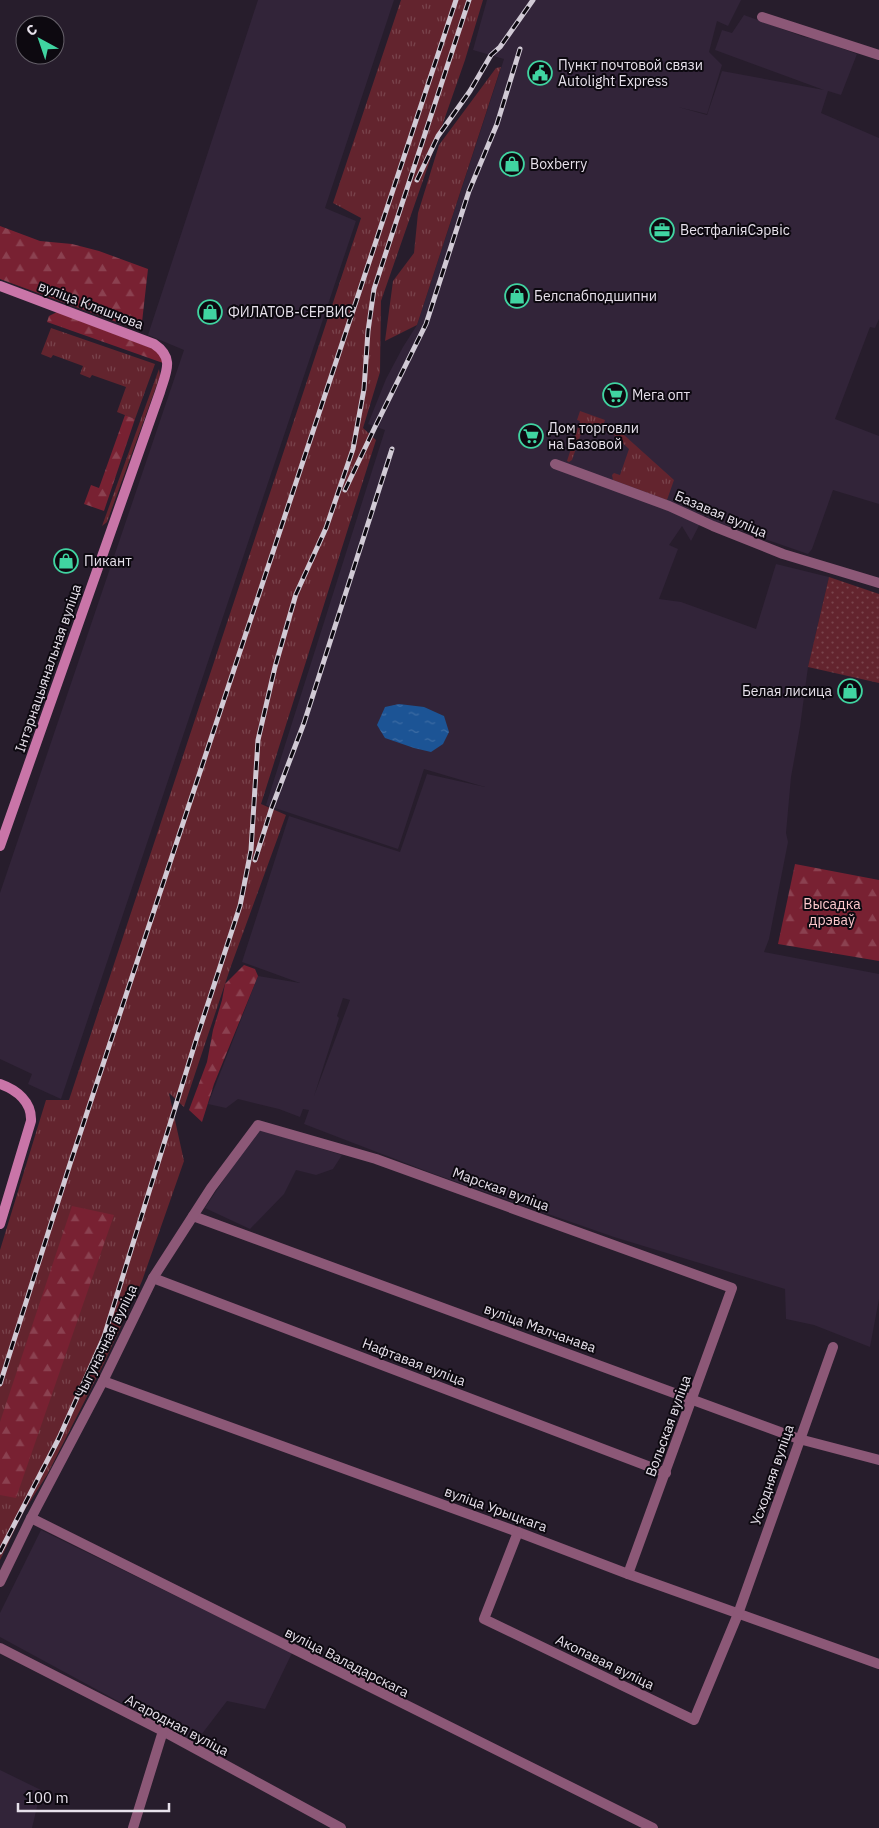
<svg xmlns="http://www.w3.org/2000/svg" width="879" height="1828" font-family="'IBM Plex Sans',sans-serif">
<style>
.built{fill:#322439;fill-rule:evenodd}
.grass{fill:url(#grass-tufts)}
.forest{fill:url(#forest-firs)}
.park{fill:url(#park-dots)}
.water{fill:url(#water-ripples)}
.lines{fill:none;stroke-linecap:round;stroke-linejoin:round}
.street{stroke:#8c5877;stroke-width:10}
.secondary{stroke:#c975a8;stroke-width:10}
.rail-casing{stroke:#d1cad5;stroke-width:5}
.rail{stroke:#0d0910;stroke-width:3;stroke-dasharray:9;stroke-linecap:butt}
.labels{text-anchor:middle;dominant-baseline:central;stroke-width:4;stroke-linejoin:round;paint-order:stroke}
.poi-label{font-size:14px;fill:#e7e1eb;stroke:#0d0910;text-anchor:start}
.street-label{font-size:14px;fill:#e7e1eb;stroke:#0d0910}
.park-label{font-size:14px;fill:#fdc8cc;stroke:#0d0910}
</style>
<defs>
<pattern id="grass-tufts" width="24" height="20" patternUnits="userSpaceOnUse" patternTransform="scale(1.25)"><rect width="24" height="20" fill="#63242e"/><path d="M3 7l-1-3M5 7V3M7 7l1-3M15 17l-1-3M17 17v-4M19 17l1-3" fill="none" stroke="#79444c"/></pattern>
<pattern id="forest-firs" width="22" height="20" patternUnits="userSpaceOnUse" patternTransform="scale(1.25)"><rect width="22" height="20" fill="#782132"/><path d="M5 1l3.5 6h-7zM16 11l3.5 6h-7z" fill="#8b4150"/></pattern>
<pattern id="park-dots" width="8" height="8" patternUnits="userSpaceOnUse" patternTransform="scale(1.25)"><rect width="8" height="8" fill="#63242e"/><path d="M2 2h.1M6 6h.1" fill="none" stroke="#79444c" stroke-width="1.8" stroke-linecap="round"/></pattern>
<pattern id="water-ripples" width="26" height="14" patternUnits="userSpaceOnUse" patternTransform="scale(1.25)"><rect width="26" height="14" fill="#1c5495"/><path d="M2 4q2-2 4 0t4 0M15 11q2-2 4 0t4 0" fill="none" stroke="#3d6ca4"/></pattern>
</defs>
<rect width="100%" height="100%" fill="#271d2c"/>
<!-- built -->
<g class="built">
<polygon points="258,0 394,0 325,208 356,221 61,1099 28,1084 32,1074 0,1059 0,893 184,350 148,335"/>
<path d="M487,0H741L728,26L717,21L709,52L722,65L707,114L678,107L707,115L722,71L824,90L715,50L722,30L732,33L744,15L804,37L816,39L857,54L841,95L828,91L821,113L879,138V319L875,328L870,327L835,419L879,436V504L833,490L812,549L808,554L708,519L705,514L691,541L682,526L669,545L678,549L659,599L681,602L756,629L776,564L829,577L808,667L800,727L791,777L786,833L788,842L769,939L764,952L879,974V1299L870,1347L814,1325L786,1319L785,1289L614,1237L434,1174L304,1124L309,1110L303,1109L300,1117L279,1109L238,1099L226,1108L208,1104L258,976L300,983L242,962L289,816L400,852L427,774L485,787L424,769L398,849L266,805L385,430L368,424L386,379L403,347L417,325L504,59L473,50ZM343,998L350,1000L314,1096L339,1018L337,1016Z"/>
<polygon points="257,1129 342,1155 333,1169 316,1175 296,1170 284,1194 250,1229 205,1208"/>
<polygon points="41,1530 292,1653 265,1709 227,1701 195,1743 0,1637 0,1613"/>
<polygon points="0,1770 41,1790 32,1828 0,1828"/>
</g>
<!-- grass -->
<g class="grass">
<polygon points="401,0 483,0 465,60 381,301 380,372 363,428 376,440 261,804 286,815 231,966 184,1107 169,1093 184,1161 142,1281 104,1363 47,1475 24,1511 0,1560 0,1250 46,1100 69,1100 361,218 333,203"/>
<polygon points="501,67 417,325 385,341 393,281 414,253 418,213 439,145 496,68"/>
<polygon points="51,328 155,364 135,419 117,412 126,387 92,375 90,378 80,374 83,366 53,355 51,358 41,354"/>
<polygon points="159,369 160,376 107,522 102,526"/>
<polygon points="580,411 605,420 604,423 614,426 674,480 667,500 613,480 612,475 614,473 620,475 629,449 611,432 584,425 572,460 569,462 567,461 580,421 577,420"/>
</g>
<!-- forest -->
<g class="forest">
<polygon points="0,226 40,241 72,244 99,251 148,269 141,331 0,279"/>
<polygon points="57,312 159,351 163,363 47,322 49,316"/>
<polygon points="125,415 135,419 104,511 84,504 91,485 99,488"/>
<polygon points="795,864 879,880 879,961 778,944"/>
<polygon points="244,965 255,969 258,976 214,1084 202,1122 189,1110 207,1062 213,1030 222,1000 225,984"/>
<polygon points="72,1206 114,1215 16,1498 0,1495 0,1422"/>
</g>
<!-- park -->
<polygon class="park" points="829,577 879,594 879,683 808,667"/>
<!-- water -->
<polygon class="water" points="399,704 424,707 444,716 449,732 443,744 431,752 414,748 385,738 377,725 385,707"/>
<g class="lines">
<!-- street -->
<g class="street">
<polyline points="762,17 879,55"/>
<polyline points="555,464 669,506 713,526 783,554 879,583"/>
<polyline points="193,1216 799,1439 879,1460"/>
<polyline points="153,1278 666,1473"/>
<polyline points="103,1381 518,1532 628,1574 879,1664"/>
<polyline points="31,1518 653,1828"/>
<polyline points="518,1532 484,1619 694,1720 738,1614 833,1347"/>
<polyline points="0,1582 31,1518 103,1381 153,1278 211,1188 258,1125 376,1159 732,1288 628,1574"/>
<polyline points="0,1648 163,1731 341,1828"/>
<polyline points="133,1828 163,1731"/>
</g>
<!-- secondary -->
<g class="secondary">
<path d="M0,286L154,344C175,358 166,372 160,392L0,846"/>
<path d="M0,1084C17,1090 32,1102 31,1121L0,1224"/>
</g>
<!-- rail casing -->
<g class="rail-casing">
<g id="rail">
<polyline points="417,180 438,136 470,91 491,55 500,47 533,0"/>
<polyline points="345,490 375,427 426,324 469,191 497,124 520,49"/>
<polyline points="255,860 272,807 304,723 392,449"/>
<polyline points="0,1384 70,1164 456,0"/>
<polyline points="0,1552 59,1438 104,1337 197,1037 240,906 251,850 258,740 275,667 296,594 326,528 353,449 364,389 368,331 374,289 469,0"/>
</g>
</g>
<!-- rail -->
<use href="#rail" class="rail"/>
</g>
<!-- icons -->
<defs>
<g id="civic-ring" transform="scale(1.25)"><circle r="9.5" fill="#0d0910" stroke="#40d4a1" stroke-width="1.5"/><path d="M-.6-6.5H3V-4.5H.6V-3L4-1V1h2V6H-6V1h2V-1L-.6-3ZM-1.2 2.5V6h2.4V2.5Z" fill="#40d4a1"/></g>
<g id="shop-ring" transform="scale(1.25)"><circle r="9.5" fill="#0d0910" stroke="#40d4a1" stroke-width="1.5"/><path d="M-5-2.5h2.3a2.7 3.5 0 0 1 5.4 0H5L5.5 6h-11ZM-1.5-2.5h3a1.5 2.3 0 0 0-3 0Z" fill="#40d4a1"/></g>
<g id="office-ring" transform="scale(1.25)"><circle r="9.5" fill="#0d0910" stroke="#40d4a1" stroke-width="1.5"/><path d="M-6-3h4V-5.5h4V-3h4V5H-6ZM-1-4.5V-3h2v-1.5ZM-6 0V1H6V0Z" fill="#40d4a1"/></g>
<g id="supermarket-ring" transform="scale(1.25)"><circle r="9.5" fill="#0d0910" stroke="#40d4a1" stroke-width="1.5"/><path d="M-6-5.5h2.5l.6 2H6L4.5 2H-2.5L-4.4-4H-6ZM-1.5 3.2a1.3 1.3 0 1 0 .1 0ZM3 3.2a1.3 1.3 0 1 0 .1 0Z" fill="#40d4a1"/></g>
</defs>
<g fill-rule="evenodd">
<use href="#civic-ring" x="540" y="73"/>
<use href="#shop-ring" x="512" y="164"/>
<use href="#office-ring" x="662" y="230"/>
<use href="#shop-ring" x="517" y="296"/>
<use href="#shop-ring" x="210" y="312"/>
<use href="#supermarket-ring" x="615" y="395"/>
<use href="#supermarket-ring" x="531" y="436"/>
<use href="#shop-ring" x="66" y="561"/>
<use href="#shop-ring" x="850" y="691"/>
</g>
<g class="labels">
<!-- poi labels -->
<g class="poi-label">
<text x="558" y="65">Пункт почтовой связи<tspan x="558" dy="16">Autolight Express</tspan></text>
<text x="530" y="164">Boxberry</text>
<text x="680" y="230">ВестфаліяСэрвіс</text>
<text x="534" y="296">Белспабподшипни</text>
<text x="228" y="312">ФИЛАТОВ-СЕРВИС</text>
<text x="632" y="395">Мега опт</text>
<text x="548" y="428">Дом торговли<tspan x="548" dy="16">на Базовой</tspan></text>
<text x="84" y="561">Пикант</text>
<text x="832" y="691" text-anchor="end">Белая лисица</text>
</g>
<!-- street labels -->
<g class="street-label">
<text transform="translate(91 305) rotate(21)">вуліца Кляшчова</text>
<text transform="translate(721 514) rotate(23)">Базавая вуліца</text>
<text transform="translate(48 668) rotate(-71)">Інтэрнацыянальная вуліца</text>
<text transform="translate(501 1189) rotate(20)">Марская вуліца</text>
<text transform="translate(540 1328) rotate(20)">вуліца Малчанава</text>
<text transform="translate(106 1341) rotate(-64)">Чыгуначная вуліца</text>
<text transform="translate(414 1362) rotate(21)">Нафтавая вуліца</text>
<text transform="translate(668 1426) rotate(-70)">Вольская вуліца</text>
<text transform="translate(772 1475) rotate(-71)">Усходняя вуліца</text>
<text transform="translate(496 1509) rotate(20)">вуліца Урыцкага</text>
<text transform="translate(347 1662) rotate(27)">вуліца Валадарскага</text>
<text transform="translate(605 1662) rotate(26)">Акопавая вуліца</text>
<text transform="translate(177 1725) rotate(28)">Агародная вуліца</text>
</g>
<!-- park labels -->
<g class="park-label">
<text x="832" y="904">Высадка<tspan x="832" dy="16">дрэваў</tspan></text>
</g>
</g>
<!-- north arrow -->
<g transform="translate(40 40) rotate(320)"><circle r="24" fill="#0d0910" stroke="#645f68"/>
<path d="M0-4L9 19L0 12L-9 19Z" fill="#40d4a1"/>
<text y="-8" font-size="14" font-weight="bold" text-anchor="middle" fill="#e7e1eb">С</text>
</g>
<!-- scale -->
<path d="M18 1803v8h151v-8" fill="none" stroke="#e7e1eb" stroke-width="2.5"/>
<text x="25" y="1803" font-size="15" fill="#e7e1eb" stroke="#0d0910" stroke-width="4" paint-order="stroke">100 m</text>
</svg>
